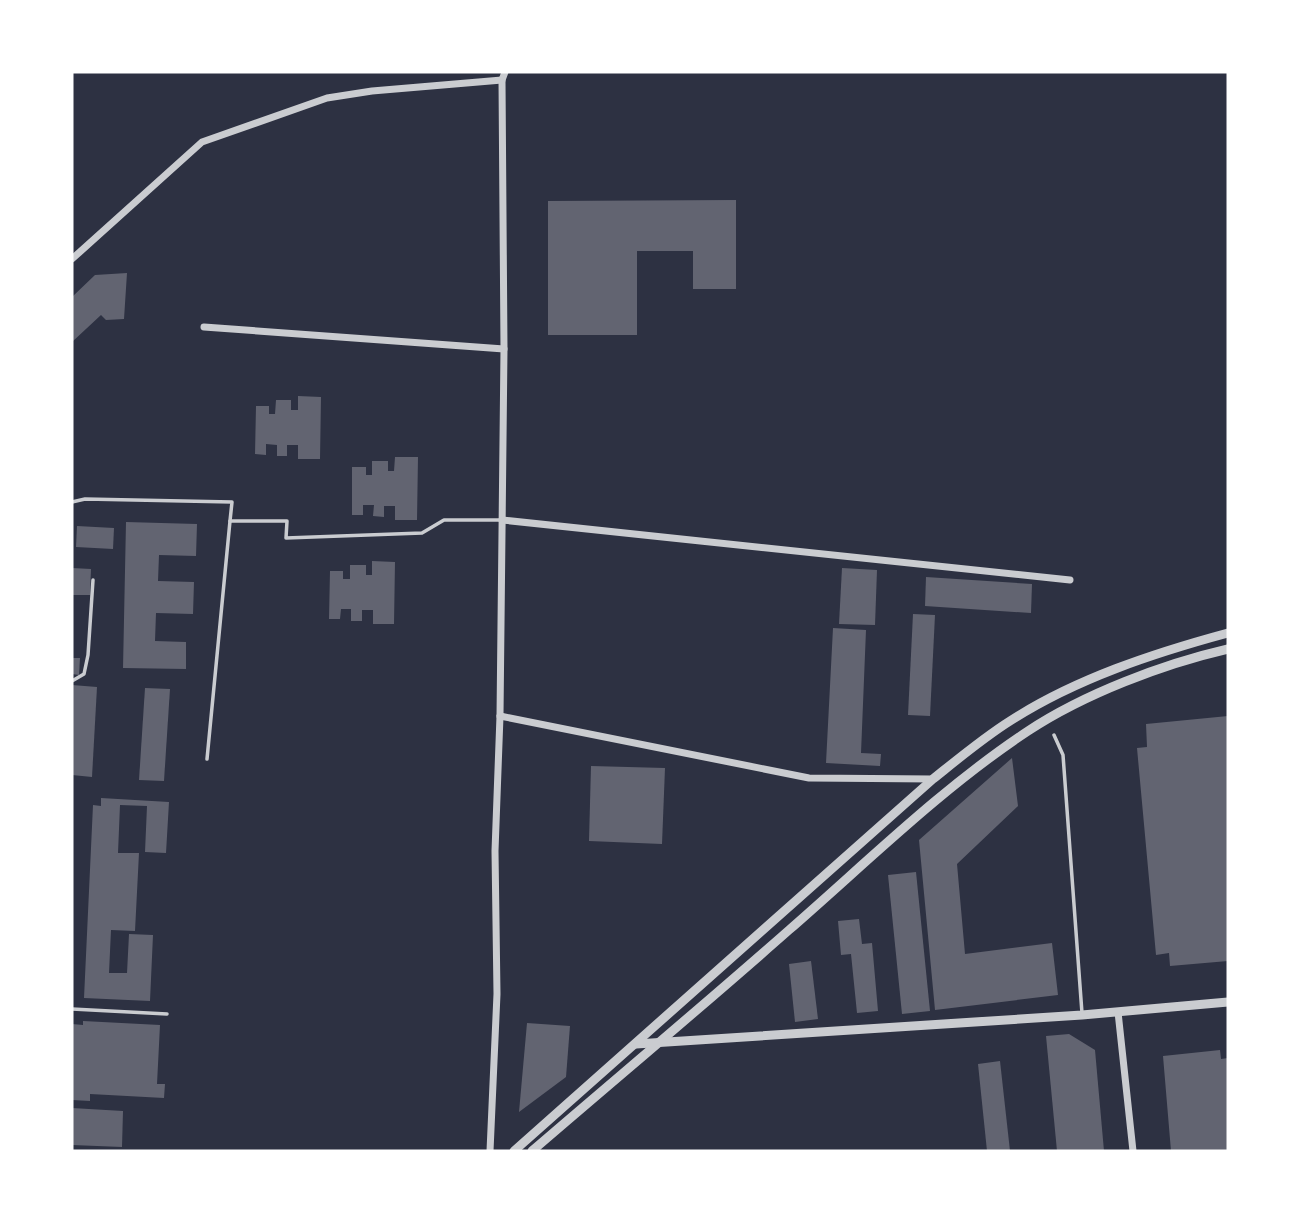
<svg xmlns="http://www.w3.org/2000/svg" width="1300" height="1223" font-family="Arial,sans-serif">
<style>
.building{fill:#626471}
.lines{fill:none;stroke-linecap:round;stroke-linejoin:round}
.service{stroke:#caccd0;stroke-width:3.5}
.minor{stroke:#caccd0;stroke-width:7}
.tertiary{stroke:#caccd0;stroke-width:9}
</style>
<rect width="100%" height="100%" fill="#2d3142"/>
<!-- building -->
<g class="building">
<polygon points="736,200 736,289 693,289 693,251 637,251 637,335 548,335 548,201"/>
<polygon points="127,273 124,319 106,320 101,315 72,342 72,297 95,275"/>
<polygon points="298,396 321,397 320,459 298,459 298,445 287,445 287,456 277,456 277,445 266,444 266,455 255,454 256,406 269,406 269,414 275,414 276,400 291,400 291,410 298,410"/>
<polygon points="395,457 418,457 417,520 395,520 395,506 384,506 384,517 373,516 374,505 363,505 363,515 352,515 352,467 366,467 366,475 372,475 372,461 388,461 388,471 394,471"/>
<polygon points="126,522 197,524 196,556 159,555 158,581 194,582 193,614 156,613 155,641 186,642 186,669 123,668"/>
<polygon points="77,526 114,528 113,549 76,547"/>
<polygon points="372,561 395,562 394,624 373,624 373,610 362,610 362,621 351,621 351,609 341,609 340,619 329,619 330,571 343,571 343,579 350,579 350,565 366,565 366,575 372,575"/>
<polygon points="72,568 91,569 90,595 72,595"/>
<polygon points="842,568 877,570 875,625 839,624"/>
<polygon points="926,577 1032,584 1031,613 925,606"/>
<polygon points="913,614 935,615 930,716 908,715"/>
<polygon points="833,628 866,630 861,753 881,754 880,766 826,763"/>
<polygon points="72,658 80,658 79,675 72,674"/>
<polygon points="72,685 97,687 92,777 72,775"/>
<polygon points="145,688 170,689 164,781 139,780"/>
<polygon points="1228,716 1228,961 1170,966 1169,953 1156,955 1137,748 1147,747 1146,724"/>
<polygon points="1012,758 1018,806 957,864 965,954 1052,943 1058,995 935,1010 919,840"/>
<polygon points="591,766 665,768 662,844 589,841"/>
<polygon points="101,798 169,802 166,853 145,852 147,806 120,805 118,853 139,853 135,931 111,930 109,973 127,973 129,934 153,935 150,1001 84,998 93,805 101,806"/>
<polygon points="916,872 930,1011 902,1014 888,875"/>
<polygon points="859,919 862,944 872,943 878,1011 857,1013 851,954 841,955 838,921"/>
<polygon points="811,961 818,1019 795,1022 789,964"/>
<polygon points="83,1021 160,1025 157,1084 165,1084 164,1098 90,1094 90,1101 72,1100 72,1024 83,1025"/>
<polygon points="527,1023 570,1026 566,1077 519,1112"/>
<polygon points="1069,1034 1095,1050 1104,1151 1057,1151 1046,1036"/>
<polygon points="1220,1050 1221,1059 1228,1058 1228,1151 1171,1151 1163,1056"/>
<polygon points="1000,1061 1010,1151 987,1151 978,1064"/>
<polygon points="72,1108 123,1111 122,1147 72,1145"/>
</g>
<g class="lines">
<!-- service -->
<g class="service">
<polyline points="72,502 85,499 232,502 230,521"/>
<polyline points="72,681 84,674 88,655 93,580"/>
<polyline points="1054,735 1063,755 1082,1013"/>
<polyline points="207,759 230,521 287,521 286,538 422,533 444,520 500,520"/>
<polyline points="72,1009 167,1014"/>
</g>
<!-- minor -->
<g class="minor">
<polyline points="72,259 202,142 327,98 372,91 502,80"/>
<polyline points="204,327 504,349"/>
<polyline points="502,520 1070,580"/>
<polyline points="500,716 809,778 933,779"/>
<polyline points="1118,1012 1133,1151"/>
<polyline points="490,1151 497,994 495,851 500,716 504,349 502,80 505,72"/>
</g>
<!-- tertiary -->
<g class="tertiary">
<polyline points="636,1044 1082,1015 1228,1002"/>
<path d="M514,1151L933,779C958,759 983,738 1010,721C1075,679 1154,653 1228,633"/>
<path d="M532,1151C618,1077 704,1005 789,930C866,863 943,787 1028,731C1084,694 1163,664 1228,649"/>
</g>
</g>
<!-- border -->
<rect width="1300" height="1223" fill="none" stroke="#ffffff" stroke-width="147"/>
</svg>
